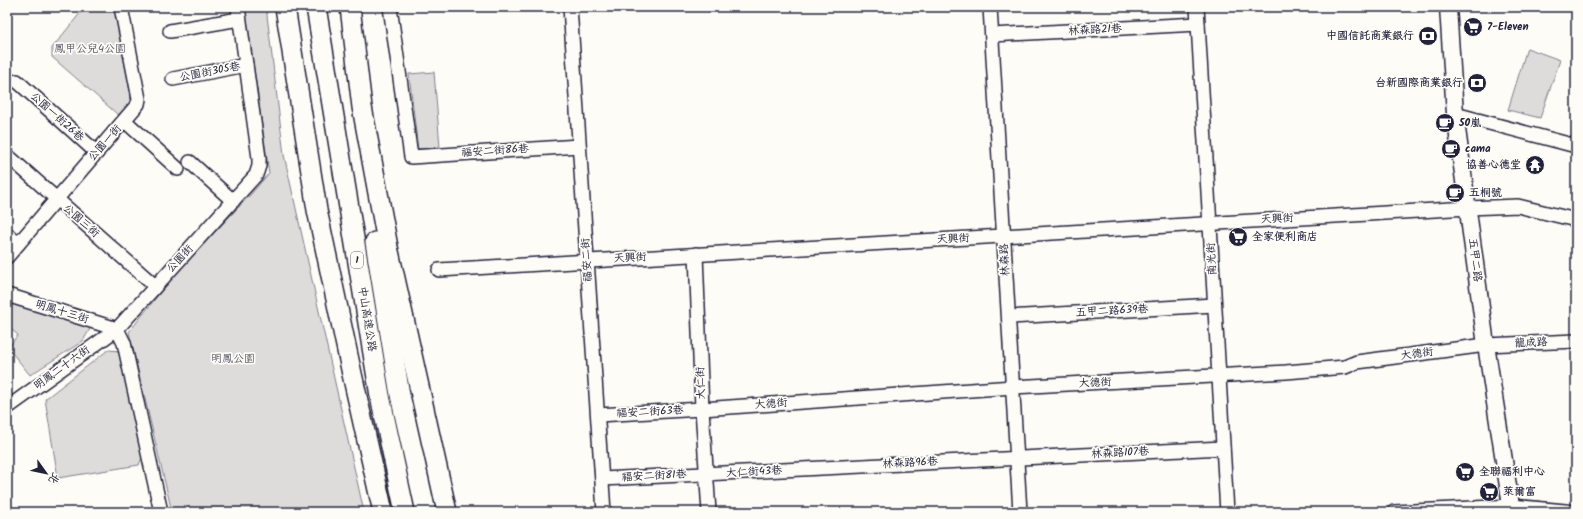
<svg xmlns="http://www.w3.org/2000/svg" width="1583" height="519" font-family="Kalam,'LXGW WenKai TC',sans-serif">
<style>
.green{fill:#dddcdb;stroke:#807f8b}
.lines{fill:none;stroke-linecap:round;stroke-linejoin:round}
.minor-casing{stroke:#22223b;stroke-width:16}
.major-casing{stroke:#22223b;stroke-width:19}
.highway-casing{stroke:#22223b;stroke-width:22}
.minor{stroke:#fdfcf7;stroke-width:13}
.major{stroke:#fdfcf7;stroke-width:16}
.highway{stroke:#fdfcf7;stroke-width:19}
.labels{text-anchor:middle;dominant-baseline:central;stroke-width:3.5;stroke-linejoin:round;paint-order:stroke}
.shield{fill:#fdfcf7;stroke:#646373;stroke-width:1}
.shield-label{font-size:10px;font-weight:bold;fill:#22223b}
.poi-label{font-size:11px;font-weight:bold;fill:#22223b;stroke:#fdfcf7;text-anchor:start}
.street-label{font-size:11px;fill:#22223b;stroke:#fdfcf7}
.park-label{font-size:11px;fill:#5a5a6b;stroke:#fdfcf7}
</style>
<rect width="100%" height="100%" fill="#fdfcf7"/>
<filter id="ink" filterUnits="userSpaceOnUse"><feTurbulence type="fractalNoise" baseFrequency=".025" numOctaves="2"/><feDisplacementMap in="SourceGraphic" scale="8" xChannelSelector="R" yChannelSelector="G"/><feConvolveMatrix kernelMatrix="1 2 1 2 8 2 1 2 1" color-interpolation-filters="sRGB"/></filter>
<g filter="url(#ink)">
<!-- green -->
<g class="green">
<polygon points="85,7 114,7 131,96 129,107 123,114 117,114 52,57 52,48"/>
<polygon points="245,7 266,7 284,155 364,512 172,512 129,332 175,274 252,193 269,173"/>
<polygon points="1527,48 1560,60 1540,118 1508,110"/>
<polygon points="434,72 440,147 418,149 409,74"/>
<polygon points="7,302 91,327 83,341 30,375 8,348 18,335 7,326"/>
<polygon points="108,350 121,351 143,455 139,465 58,478 45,399"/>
</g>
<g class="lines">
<!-- minor casing -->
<g class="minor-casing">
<g id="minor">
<polyline points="390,7 411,157 579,146"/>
<polyline points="570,7 604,512"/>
<polyline points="990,7 1020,512"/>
<polyline points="1197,7 1227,512"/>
<polyline points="170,31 239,19"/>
<polyline points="992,35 1198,24"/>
<polyline points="173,79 246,65"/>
<polyline points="17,81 97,153"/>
<polyline points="1455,114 1576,146"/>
<polyline points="125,121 178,169"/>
<polyline points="7,155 155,286"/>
<polyline points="190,162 233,201"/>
<polyline points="7,234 18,244"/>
<polyline points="696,254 702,409 709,512"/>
<polyline points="7,257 138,104 139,99 121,7"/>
<polyline points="439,270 1468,208 1518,206 1576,220"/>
<polyline points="7,295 117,329"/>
<polyline points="1009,317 1214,305"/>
<polyline points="7,408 117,329"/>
<polyline points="598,415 702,409 1013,387 1286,372 1345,367 1357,362 1486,345 1576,341"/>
<polyline points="602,479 1223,448"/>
<polyline points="161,512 124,343 117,329 256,175 259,166 259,158 238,7"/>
<polyline points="1394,512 1512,506 1576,512"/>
</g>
</g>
<!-- major casing -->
<g class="major-casing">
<polyline id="major" points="1448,7 1455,114 1486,345 1512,512"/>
</g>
<!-- highway casing -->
<g class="highway-casing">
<g id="highway">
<polyline points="285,7 317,210 352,374 383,512"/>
<polyline points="316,7 380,396 405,512"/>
<polyline points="350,7 362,107 388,247 447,512"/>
<polyline points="375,242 400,395 426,512"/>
</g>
</g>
<!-- minor -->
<use href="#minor" class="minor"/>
<!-- major -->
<use href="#major" class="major"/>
<!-- highway -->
<use href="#highway" class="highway"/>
</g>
</g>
<!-- icons -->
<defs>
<g id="supermarket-disc" transform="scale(1)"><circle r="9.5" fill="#22223b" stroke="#fdfcf7"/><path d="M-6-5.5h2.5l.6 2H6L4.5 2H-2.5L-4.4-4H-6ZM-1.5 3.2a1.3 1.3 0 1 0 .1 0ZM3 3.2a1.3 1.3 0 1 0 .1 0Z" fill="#fff"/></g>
<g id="bank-disc" transform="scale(1)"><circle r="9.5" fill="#22223b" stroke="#fdfcf7"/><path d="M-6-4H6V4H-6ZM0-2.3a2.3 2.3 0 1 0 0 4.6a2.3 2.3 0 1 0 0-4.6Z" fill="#fff"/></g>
<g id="cafe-disc" transform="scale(1)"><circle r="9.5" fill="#22223b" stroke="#fdfcf7"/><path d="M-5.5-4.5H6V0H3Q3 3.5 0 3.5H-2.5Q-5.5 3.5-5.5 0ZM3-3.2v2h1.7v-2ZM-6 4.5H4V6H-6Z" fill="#fff"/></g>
<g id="temple-disc" transform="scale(1)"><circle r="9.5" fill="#22223b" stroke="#fdfcf7"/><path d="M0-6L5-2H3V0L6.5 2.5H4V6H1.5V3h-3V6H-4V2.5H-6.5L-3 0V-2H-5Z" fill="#fff"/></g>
</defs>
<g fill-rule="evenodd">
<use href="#supermarket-disc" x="1473" y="27"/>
<use href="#bank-disc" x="1428" y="36"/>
<use href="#bank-disc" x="1477" y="83"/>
<use href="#cafe-disc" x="1445" y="123"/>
<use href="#cafe-disc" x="1451" y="149"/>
<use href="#temple-disc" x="1535" y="165"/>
<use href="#cafe-disc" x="1455" y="193"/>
<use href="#supermarket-disc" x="1238" y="237"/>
<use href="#supermarket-disc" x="1465" y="472"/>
<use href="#supermarket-disc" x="1489" y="492"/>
</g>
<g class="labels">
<!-- shield labels -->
<rect class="shield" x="351" y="252" width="12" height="16" rx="3"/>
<g class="shield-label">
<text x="357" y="260">1</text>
</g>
<!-- poi labels -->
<g class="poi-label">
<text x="1487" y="27">7-Eleven</text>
<text x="1414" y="36" text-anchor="end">中國信託商業銀行</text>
<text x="1463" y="83" text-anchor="end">台新國際商業銀行</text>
<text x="1459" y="123">50嵐</text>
<text x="1465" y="149">cama</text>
<text x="1521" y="165" text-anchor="end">協善心德堂</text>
<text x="1469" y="193">五桐號</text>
<text x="1252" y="237">全家便利商店</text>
<text x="1479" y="472">全聯福利中心</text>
<text x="1503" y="492">萊爾富</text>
</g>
<!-- street labels -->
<g class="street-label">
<text transform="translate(1095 30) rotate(-3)">林森路21巷</text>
<text transform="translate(210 72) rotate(-11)">公園街305巷</text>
<text transform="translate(57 117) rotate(42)">公園一街26巷</text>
<text transform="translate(105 143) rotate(-49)">公園一街</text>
<text transform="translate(495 151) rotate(-4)">福安二街86巷</text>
<text transform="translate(1277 219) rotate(-3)">天興街</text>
<text transform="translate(81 221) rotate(41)">公園三街</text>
<text transform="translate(953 239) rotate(-3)">天興街</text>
<text transform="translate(630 258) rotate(-3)">天興街</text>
<text transform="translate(180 259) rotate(-47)">公園街</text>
<text transform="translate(1212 259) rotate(-93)">南光街</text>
<text transform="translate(587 260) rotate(-94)">福安二街</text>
<text transform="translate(1005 260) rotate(-93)">林森路</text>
<text transform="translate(1475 260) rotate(83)">五甲二路</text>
<text transform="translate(1112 311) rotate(-3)">五甲二路639巷</text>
<text transform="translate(62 312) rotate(17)">明鳳十三街</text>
<text transform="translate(367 319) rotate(81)">中山高速公路</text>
<text transform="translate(1531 343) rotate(-3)">龍成路</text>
<text transform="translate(1417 354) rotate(-8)">大德街</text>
<text transform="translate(62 368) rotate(-36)">明鳳二十六街</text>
<text transform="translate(701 383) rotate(-92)">大仁街</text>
<text transform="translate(1095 383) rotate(-3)">大德街</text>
<text transform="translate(771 404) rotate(-4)">大德街</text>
<text transform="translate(650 412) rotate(-3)">福安二街63巷</text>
<text transform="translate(1120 453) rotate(-3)">林森路107巷</text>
<text transform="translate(910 463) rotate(-3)">林森路96巷</text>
<text transform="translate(754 472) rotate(-3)">大仁街43巷</text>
<text transform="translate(654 476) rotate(-3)">福安二街81巷</text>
</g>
<!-- park labels -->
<g class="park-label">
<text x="90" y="49">鳳甲公兒4公園</text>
<text x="233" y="359">明鳳公園</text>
</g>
</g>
<!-- margin -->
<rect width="1583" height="519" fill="none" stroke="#fdfcf7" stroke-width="24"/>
<rect x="12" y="12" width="1559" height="495" fill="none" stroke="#22223b" stroke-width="1.5" filter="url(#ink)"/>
<!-- north arrow -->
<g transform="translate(46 473) rotate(123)" stroke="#fdfcf7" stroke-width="3" paint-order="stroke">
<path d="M0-3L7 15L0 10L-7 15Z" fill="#22223b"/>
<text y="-6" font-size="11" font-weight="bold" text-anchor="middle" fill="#22223b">北</text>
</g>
</svg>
